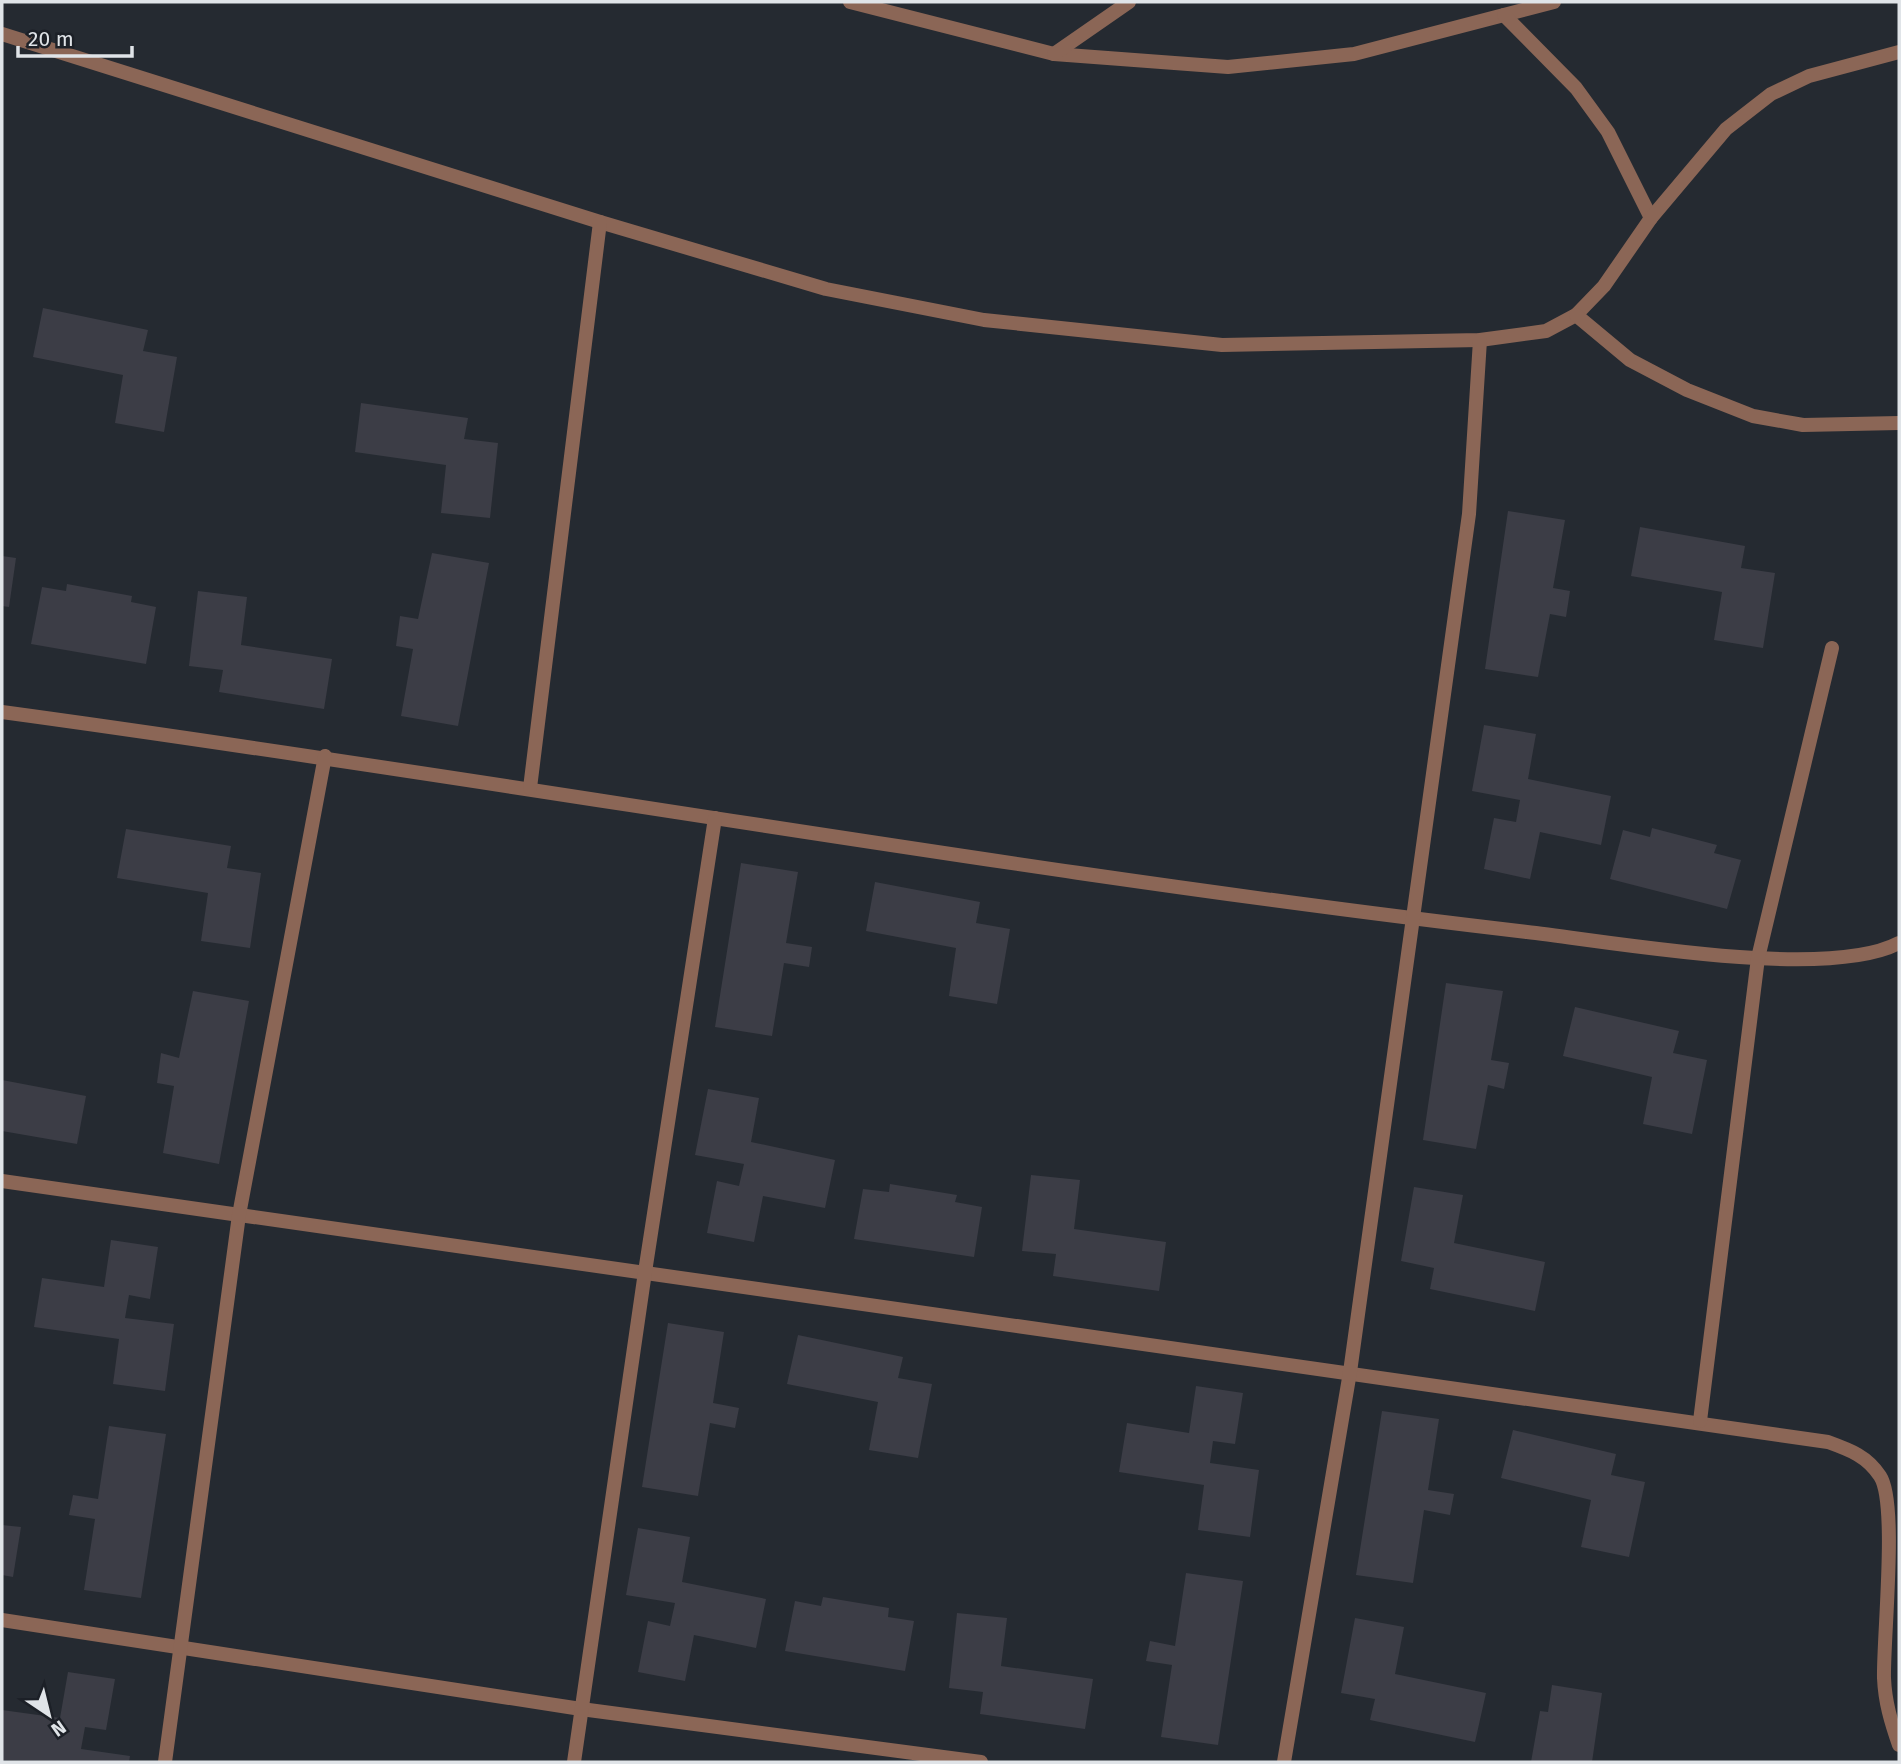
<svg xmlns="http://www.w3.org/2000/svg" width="1901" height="1764" font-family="'Fira Sans',sans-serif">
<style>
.building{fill:#3c3d46}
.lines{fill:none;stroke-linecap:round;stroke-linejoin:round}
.minor{stroke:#8b6656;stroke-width:14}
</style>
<rect width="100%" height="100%" fill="#252a31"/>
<!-- building -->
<g class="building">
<polygon points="43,308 148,330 143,351 177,357 164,432 115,423 123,375 33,357"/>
<polygon points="361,403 468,418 464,439 498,443 490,518 441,513 446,465 355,452"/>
<polygon points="1508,511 1565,520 1553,588 1570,591 1566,617 1550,614 1538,677 1485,669"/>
<polygon points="1640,527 1745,546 1741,568 1775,573 1763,648 1714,640 1722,592 1631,576"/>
<polygon points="432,553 489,563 458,726 401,716 413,649 396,646 400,616 418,619"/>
<polygon points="2,556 16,558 9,607 2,606"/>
<polygon points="67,584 132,596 131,602 156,607 146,664 31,644 42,587 66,591"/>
<polygon points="198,591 247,597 241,645 332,659 324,709 219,692 223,670 189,666"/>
<polygon points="1484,725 1536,734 1528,779 1611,796 1601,845 1540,832 1530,879 1484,869 1494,818 1516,822 1520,800 1472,791"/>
<polygon points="1652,828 1717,845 1714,853 1741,860 1727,909 1610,879 1623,830 1650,837"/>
<polygon points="126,829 231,846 227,868 261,873 250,948 201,941 208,893 117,878"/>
<polygon points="741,863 798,872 786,943 812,947 809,967 784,963 772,1036 715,1027"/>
<polygon points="875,882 980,902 976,923 1010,929 997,1004 949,996 956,948 866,931"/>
<polygon points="1446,983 1503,991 1491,1060 1509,1063 1504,1089 1488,1085 1476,1149 1423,1140"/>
<polygon points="193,991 249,1001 219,1164 163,1153 174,1086 157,1083 161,1053 179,1058"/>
<polygon points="1575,1007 1679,1031 1673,1053 1707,1060 1692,1134 1643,1124 1652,1077 1563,1056"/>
<polygon points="2,1080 86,1096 77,1144 2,1131"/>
<polygon points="708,1089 759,1098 751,1142 835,1160 825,1208 763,1196 754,1242 707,1233 717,1181 739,1186 744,1164 695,1155"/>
<polygon points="1031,1175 1080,1180 1074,1229 1166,1242 1159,1291 1053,1276 1056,1254 1022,1251"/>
<polygon points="890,1184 957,1195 955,1202 982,1207 974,1257 854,1239 863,1189 889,1192"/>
<polygon points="1414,1187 1463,1195 1454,1243 1545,1262 1535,1311 1430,1289 1434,1268 1401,1261"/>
<polygon points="111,1240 158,1247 150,1299 129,1295 125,1318 174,1324 165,1391 113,1384 119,1339 34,1327 42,1278 104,1287"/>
<polygon points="668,1323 724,1332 713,1403 739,1408 735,1428 710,1423 698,1496 642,1487"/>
<polygon points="798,1335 903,1357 898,1378 932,1384 918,1458 869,1450 878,1402 787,1384"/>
<polygon points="1196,1386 1243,1393 1235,1444 1213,1441 1210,1463 1259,1470 1250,1537 1198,1530 1204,1485 1119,1472 1127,1423 1189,1433"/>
<polygon points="1382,1411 1439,1419 1428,1490 1454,1494 1450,1515 1424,1510 1413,1583 1356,1575"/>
<polygon points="109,1426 166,1434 141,1598 84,1590 95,1519 69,1515 73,1495 98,1499"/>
<polygon points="1513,1430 1616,1454 1611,1475 1645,1482 1629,1557 1581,1547 1591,1500 1501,1478"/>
<polygon points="2,1525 21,1527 13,1577 2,1575"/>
<polygon points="638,1528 690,1537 682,1582 766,1599 756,1648 694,1635 685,1681 638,1672 648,1621 670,1626 675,1603 626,1595"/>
<polygon points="1186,1573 1243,1581 1218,1745 1161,1737 1172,1665 1146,1661 1150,1641 1175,1646"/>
<polygon points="823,1597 889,1608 888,1617 914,1621 905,1671 785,1651 795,1601 821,1606"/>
<polygon points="957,1613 1007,1618 1001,1666 1093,1679 1085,1729 980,1714 983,1692 949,1688"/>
<polygon points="1355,1618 1404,1627 1395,1674 1486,1693 1475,1742 1370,1720 1375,1699 1341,1693"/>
<polygon points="68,1672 115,1679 106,1730 85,1727 81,1749 130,1756 129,1762 2,1760 2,1710 60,1718"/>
<polygon points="1552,1685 1602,1693 1592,1762 1531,1762 1540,1711 1548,1712"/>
</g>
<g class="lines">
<!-- minor -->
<g class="minor">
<polyline points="850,2 1054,54 1228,67 1354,54 1554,2"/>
<polyline points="1504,15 1576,88 1608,132 1651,218"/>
<polyline points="2,34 600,222 826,289 984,320 1222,345 1480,340 1546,331 1576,315 1604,286 1651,218 1726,129 1771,94 1809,76 1899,52"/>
<polyline points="1054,54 1129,2"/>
<polyline points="1576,315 1630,360 1687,390 1753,416 1803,425 1899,423"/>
<path d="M2,712C511,781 1017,873 1527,932C1614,942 1827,981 1899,943"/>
<polyline points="530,788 600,222"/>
<path d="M2,1181L1828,1442C1850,1450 1867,1456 1880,1476C1898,1503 1883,1638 1884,1678C1885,1702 1891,1722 1899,1745"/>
<polyline points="1700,1421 1758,958 1832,648"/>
<polyline points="2,1620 581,1709 981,1762"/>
<polyline points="165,1762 239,1215 325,756"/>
<polyline points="574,1762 645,1272 715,818"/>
<polyline points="1284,1762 1350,1372 1469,514 1480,340"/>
</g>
</g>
<!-- border -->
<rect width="1901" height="1764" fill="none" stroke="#e0e4e8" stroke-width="7"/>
<!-- north arrow -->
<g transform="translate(49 1715) rotate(145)" stroke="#1c2027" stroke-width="5" paint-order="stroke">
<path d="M0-5L12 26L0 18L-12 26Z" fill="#e0e4e8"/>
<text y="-10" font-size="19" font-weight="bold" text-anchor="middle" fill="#e0e4e8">N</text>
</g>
<!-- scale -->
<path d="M18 46v10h114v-10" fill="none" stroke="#e0e4e8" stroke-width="3.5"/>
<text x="28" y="46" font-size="21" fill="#e0e4e8" stroke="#1c2027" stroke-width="5" paint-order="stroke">20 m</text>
</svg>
